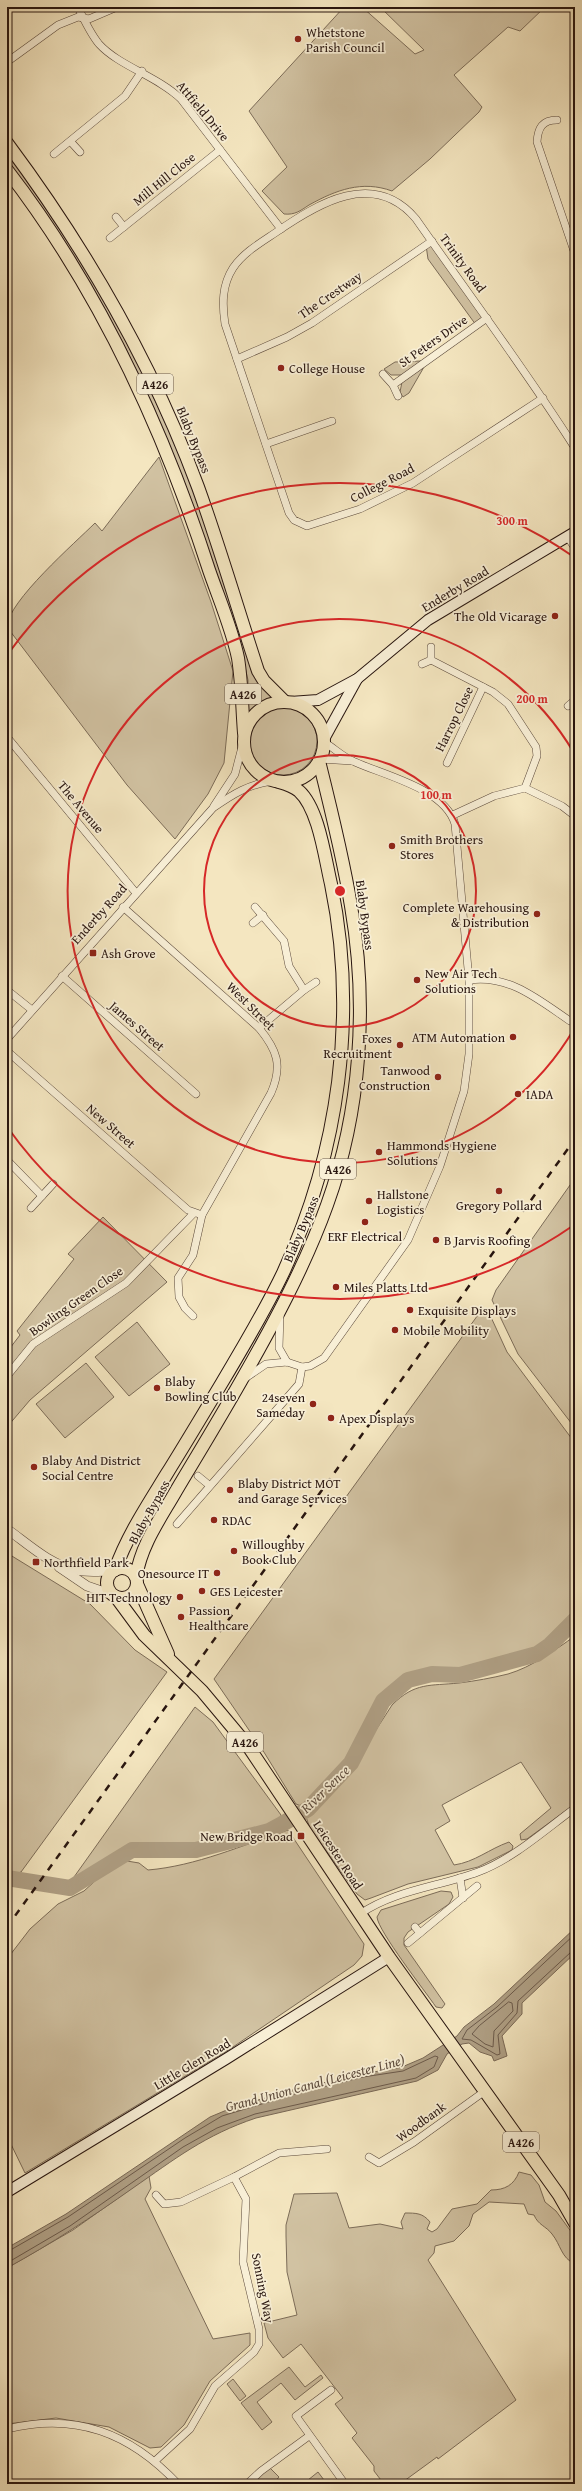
<svg xmlns="http://www.w3.org/2000/svg" width="582" height="2491" font-family="'Gentium Book Plus',serif">
<style>
.green{fill:#d1c2a2;stroke:#7c6c58}
.water{fill:#af9f84;stroke:#796855}
.lines{fill:none;stroke-linecap:round;stroke-linejoin:round}
.shore{stroke:#6c5a4a;stroke-width:1}
.river{stroke:#af9f84;stroke-width:16}
.minor-casing{stroke:#5b493b;stroke-width:8}
.tertiary-casing{stroke:#5b493b;stroke-width:10}
.secondary-casing{stroke:#28150f;stroke-width:12}
.primary-casing{stroke:#28150f;stroke-width:14}
.minor{stroke:#f8efd6;stroke-width:7}
.tertiary{stroke:#f8efd6;stroke-width:9}
.secondary{stroke:#f8efd6;stroke-width:10}
.primary{stroke:#f4e6c0;stroke-width:12}
.rail{stroke:#28150f;stroke-width:2.5;stroke-dasharray:7 7;stroke-linecap:butt}
.ring{fill:none;stroke:#d62828;stroke-width:2}
.poi-dot{fill:#8f2418;stroke:#f8efd6;stroke-width:1.5}
.labels{text-anchor:middle;dominant-baseline:central;stroke-width:3.5;stroke-linejoin:round;paint-order:stroke}
.shield{fill:#f8efd6;stroke:#66564b;stroke-width:1}
.shield-label{font-size:12px;font-weight:bold;fill:#28150f}
.poi-label{font-size:13px;fill:#28150f;stroke:#f8efd6;text-anchor:start}
.street-label{font-size:13px;fill:#28150f;stroke:#f8efd6}
.water-label{font-size:14px;font-style:italic;fill:#5e4c3e;stroke:#f8efd6}
.centre{fill:#d62828;stroke:#f8efd6;stroke-width:2}
.ring-label{font-size:12px;text-anchor:middle;font-weight:bold;fill:#d62828;stroke:#f8efd6;stroke-width:3.5;stroke-linejoin:round;paint-order:stroke}
</style>
<rect width="100%" height="100%" fill="#f4e6c0"/>
<filter id="stains"><feTurbulence type="fractalNoise" baseFrequency=".005" numOctaves="4"/><feColorMatrix values="0 0 0 0 .2 0 0 0 0 .09 0 0 0 0 .02 0 0 0 .5 -.17"/></filter>
<radialGradient id="worn" r=".72"><stop offset=".6" stop-color="#630" stop-opacity="0"/><stop offset="1" stop-color="#630" stop-opacity=".3"/></radialGradient>
<!-- green -->
<g class="green">
<path d="M344,7H362L415,54L424,50L380,7H545L520,31L508,27L454,75L482,107L479,112L430,159L392,191C362,180 336,190 309,205C300,211 295,215 284,214L262,191L287,167L249,111Z"/>
<polygon points="7,153 38,195 92,278 134,355 178,450 200,508 254,675 273,698 259,704 251,712 248,711 248,680 243,658 190,497 146,391 126,349 51,223 7,161"/>
<polygon points="432,241 487,318 476,325 428,259 426,245"/>
<polygon points="421,361 402,375 391,375 384,369 395,362"/>
<polygon points="424,367 409,393 403,397 400,392 402,382"/>
<path d="M159,457L211,602L233,671L224,763L208,794L175,839L127,785L7,627C7,602 76,542 95,523L102,531Z"/>
<circle cx="283" cy="741" r="34"/>
<polygon points="575,1178 575,1428 518,1354 492,1300 496,1290"/>
<polygon points="103,1217 167,1282 30,1400 7,1427 7,1352 20,1335 17,1331 74,1259 68,1254"/>
<polygon points="483,1308 490,1315 507,1352 575,1443 575,1617 562,1625 535,1653 496,1661 464,1672 422,1673 402,1681 381,1698 367,1721 349,1763 306,1808 296,1804 262,1749 214,1679"/>
<polygon points="137,1322 170,1364 129,1396 95,1357"/>
<polygon points="86,1363 114,1397 65,1438 36,1404"/>
<polygon points="7,1553 90,1604 135,1650 167,1672 21,1872 7,1878"/>
<path d="M575,1636V1804L527,1839L521,1840L520,1834L551,1808L521,1762L442,1805L450,1821L435,1830L454,1865C475,1862 489,1849 509,1842L513,1846L512,1850L478,1867L408,1884L371,1898L365,1900L357,1894L310,1828L306,1817L347,1775L392,1705C415,1682 430,1686 459,1683C475,1681 492,1678 508,1674C532,1667 555,1650 575,1636Z"/>
<polygon points="195,1707 213,1722 281,1815 281,1819 273,1826 257,1828 181,1851 127,1848 87,1875 74,1877"/>
<path d="M288,1830L364,1944L362,1956L354,1965L230,2049L25,2173L7,2136V1959L30,1929L58,1904L84,1891L106,1871L127,1861L139,1863L148,1870C196,1866 243,1845 288,1830Z"/>
<path d="M441,1891L451,1892L453,1897L449,1904L408,1932L404,1938V1945L445,2004L442,2008L436,2007C425,1991 378,1931 377,1917L381,1910Z"/>
<path d="M519,2172L531,2175L539,2185L545,2202L556,2211L575,2237V2264C561,2258 561,2245 552,2234C546,2226 538,2225 534,2215L528,2214L524,2204L489,2202L473,2214L469,2226L454,2241L435,2246L434,2253L428,2260L516,2400L438,2459L437,2457L400,2484H384L374,2471V2466L352,2438L357,2433L335,2404L343,2398L301,2344L283,2358L268,2338L264,2323L297,2315L287,2272L286,2236V2225L294,2194L337,2193L349,2228L380,2224L403,2229L401,2222L405,2213C416,2213 423,2213 430,2222L427,2229L432,2232L437,2229L452,2209L477,2204L491,2190C505,2190 514,2185 519,2172Z"/>
<polygon points="149,2176 151,2188 145,2199 213,2339 250,2333 250,2345 210,2381 184,2425 161,2447 150,2448 109,2427 56,2418 7,2424 7,2268 73,2230"/>
<polygon points="289,2367 305,2387 321,2375 323,2378 295,2400 281,2383 257,2402 272,2422 262,2430 241,2403"/>
<polygon points="233,2379 246,2396 240,2401 227,2384"/>
<polygon points="268,2466 279,2477 273,2484 247,2484"/>
<polygon points="318,2472 327,2484 303,2484"/>
</g>
<!-- water -->
<path class="water" d="M575,1928V1953L522,2003V2014L502,2036L507,2056L494,2061L492,2056L480,2052L469,2043L462,2044L447,2054L438,2070L417,2081L256,2118C205,2135 175,2159 133,2188C92,2217 51,2244 7,2268V2248L66,2214L210,2117L234,2107L296,2089L362,2074L402,2067L423,2058L457,2036L464,2027L494,2004Z"/>
<g class="lines">
<!-- shore -->
<g class="shore">
<polyline points="575,1934 497,2007 467,2030 462,2039 471,2040 497,2055 500,2054 498,2035 517,2013 518,2001 571,1952 575,1951"/>
<polygon points="509,2002 512,2003 513,2011 494,2031 493,2047 485,2044 472,2034 479,2026"/>
<polyline points="7,2252 68,2217 185,2138 222,2116 298,2093 363,2077 403,2071 435,2056 438,2057 434,2067 416,2078 255,2114 217,2128 183,2147 70,2226 7,2263"/>
</g>
<!-- river -->
<polyline class="river" points="7,1878 70,1888 132,1850 196,1850 269,1831 282,1824 308,1809 351,1763 383,1701 408,1680 432,1674 460,1675 537,1654 550,1645 575,1620"/>
<!-- minor casing -->
<g class="minor-casing">
<g id="minor">
<path d="M78,7C84,20 90,33 99,44C119,66 157,76 181,99L281,229"/>
<polyline points="7,62 58,25 78,17 89,19 117,7"/>
<polyline points="7,78 8,80"/>
<path d="M557,120C542,120 538,128 537,142L575,254"/>
<polyline points="71,142 80,152"/>
<polyline points="54,154 125,96 142,71"/>
<polyline points="116,217 124,227"/>
<polyline points="110,238 220,150"/>
<polyline points="237,359 287,337 312,323 432,241"/>
<polyline points="383,374 393,385"/>
<polyline points="398,396 393,385 487,318"/>
<path d="M543,398L413,483L360,509L307,526L294,520L289,513L225,324C222,304 222,285 233,268C243,253 260,243 275,233C318,203 374,169 416,219C469,295 525,369 575,448"/>
<polyline points="266,444 332,421"/>
<polyline points="567,536 575,548"/>
<polyline points="431,647 431,660 493,692 508,704 536,747 537,756 525,788"/>
<polyline points="422,664 431,660"/>
<polyline points="568,706 575,700"/>
<polyline points="7,737 136,893"/>
<polyline points="320,759 352,761"/>
<polyline points="447,763 483,687"/>
<polyline points="214,806 235,774 243,743"/>
<polyline points="453,815 494,796 525,788 562,806 575,816"/>
<path d="M123,907L259,1028C277,1050 283,1065 271,1093L202,1215L193,1255L178,1278L179,1297L185,1308L193,1316"/>
<polyline points="255,907 284,941 289,966 304,990 259,1028"/>
<polyline points="253,923 263,915"/>
<polyline points="62,976 196,1094"/>
<path d="M469,980C509,974 539,1000 570,1021"/>
<polyline points="7,990 32,1010"/>
<polyline points="304,990 316,982"/>
<path d="M7,1039L213,808C233,794 249,784 273,781"/>
<polyline points="7,1051 188,1210 202,1215"/>
<polyline points="7,1160 42,1196"/>
<polyline points="31,1208 53,1184"/>
<polyline points="280,1314 279,1348 287,1362"/>
<polyline points="7,1376 33,1344 126,1283 194,1213"/>
<polyline points="244,1379 266,1364 287,1362 302,1367"/>
<polyline points="198,1476 209,1485"/>
<path d="M177,1524L299,1384L302,1367L310,1366L324,1358L408,1240L440,1166L464,1091L469,1054V980L455,824C445,789 386,776 355,762C344,758 334,748 324,742"/>
<polyline points="460,1878 463,1898"/>
<path d="M360,1914C395,1890 438,1887 478,1872C513,1859 545,1830 575,1808"/>
<polyline points="415,1927 420,1933"/>
<polyline points="408,1943 477,1886"/>
<polyline points="369,2157 379,2163 414,2142 485,2091"/>
<polyline points="156,2195 164,2204 181,2202 234,2177"/>
<polyline points="331,2390 296,2416 345,2484"/>
<path d="M7,2429C76,2412 130,2433 178,2484"/>
<polyline points="155,2461 190,2429 215,2386 254,2352 259,2344 259,2329 243,2262 246,2199 234,2177 279,2153 327,2149"/>
<polyline points="247,2484 261,2471 309,2436"/>
</g>
</g>
<!-- tertiary casing -->
<g class="tertiary-casing">
<g id="tertiary">
<path d="M7,1529C28,1544 50,1565 76,1570C88,1573 101,1571 113,1571"/>
<polyline points="59,1567 87,1586 113,1595"/>
</g>
</g>
<!-- secondary casing -->
<g class="secondary-casing">
<g id="secondary">
<polyline points="290,702 318,700 357,679 428,620 575,532"/>
<polyline points="324,739 357,679"/>
<polyline points="7,2192 226,2059 389,1957"/>
</g>
</g>
<!-- primary casing -->
<g class="primary-casing">
<g id="primary">
<path d="M7,143C86,249 152,363 198,487C220,548 238,610 258,671L264,681L284,701"/>
<path d="M7,170C99,289 163,428 209,570C219,599 232,629 238,658C242,683 242,708 244,733"/>
<circle cx="284" cy="742" r="40"/>
<circle cx="122" cy="1583" r="15"/>
<path d="M115,1570C127,1536 147,1506 166,1475C181,1451 196,1426 211,1401C236,1359 262,1317 283,1273C339,1152 358,1014 331,884C325,859 319,809 299,791C293,786 286,784 279,782"/>
<path d="M136,1577C141,1545 160,1519 176,1491C198,1454 220,1418 241,1381C273,1325 305,1266 327,1205C361,1111 368,1004 351,906C343,857 331,809 319,761"/>
<polyline points="137,1584 168,1654"/>
<polyline points="116,1597 144,1635 202,1691 248,1746 389,1957 559,2195 575,2223"/>
</g>
</g>
<!-- minor -->
<use href="#minor" class="minor"/>
<!-- tertiary -->
<use href="#tertiary" class="tertiary"/>
<!-- secondary -->
<use href="#secondary" class="secondary"/>
<!-- primary -->
<use href="#primary" class="primary"/>
<!-- rail -->
<polyline class="rail" points="7,1927 575,1139"/>
</g>
<!-- distance rings -->
<g class="ring">
<circle cx="340" cy="891" r="136"/>
<path d="M574 1029A272 272 0 1 1 574 753"/>
<path d="M574 1225A408 408 0 0 1 8 1128M8 654A408 408 0 0 1 574 557"/>
</g>
<!-- markers -->
<g class="poi-dot">
<circle cx="298" cy="39" r="4"/>
<circle cx="281" cy="368" r="4"/>
<circle cx="555" cy="616" r="4"/>
<circle cx="392" cy="846" r="4"/>
<circle cx="537" cy="914" r="4"/>
<rect x="89" y="949" width="8" height="8" rx="2"/>
<circle cx="417" cy="980" r="4"/>
<circle cx="513" cy="1037" r="4"/>
<circle cx="400" cy="1045" r="4"/>
<circle cx="438" cy="1077" r="4"/>
<circle cx="518" cy="1094" r="4"/>
<circle cx="379" cy="1152" r="4"/>
<circle cx="499" cy="1191" r="4"/>
<circle cx="369" cy="1201" r="4"/>
<circle cx="365" cy="1222" r="4"/>
<circle cx="436" cy="1240" r="4"/>
<circle cx="336" cy="1287" r="4"/>
<circle cx="410" cy="1310" r="4"/>
<circle cx="395" cy="1330" r="4"/>
<circle cx="157" cy="1388" r="4"/>
<circle cx="313" cy="1404" r="4"/>
<circle cx="331" cy="1418" r="4"/>
<circle cx="34" cy="1467" r="4"/>
<circle cx="230" cy="1490" r="4"/>
<circle cx="214" cy="1520" r="4"/>
<circle cx="234" cy="1551" r="4"/>
<rect x="32" y="1558" width="8" height="8" rx="2"/>
<circle cx="217" cy="1573" r="4"/>
<circle cx="202" cy="1591" r="4"/>
<circle cx="180" cy="1597" r="4"/>
<circle cx="181" cy="1617" r="4"/>
<rect x="297" y="1832" width="8" height="8" rx="2"/>
</g>
<g class="labels">
<!-- shield labels -->
<g class="shield">
<rect x="137" y="374" width="36" height="20" rx="3"/>
<rect x="225" y="684" width="36" height="20" rx="3"/>
<rect x="320" y="1159" width="36" height="20" rx="3"/>
<rect x="227" y="1732" width="36" height="20" rx="3"/>
<rect x="503" y="2132" width="36" height="20" rx="3"/>
</g>
<g class="shield-label">
<text x="155" y="384">A426</text>
<text x="243" y="694">A426</text>
<text x="338" y="1169">A426</text>
<text x="245" y="1742">A426</text>
<text x="521" y="2142">A426</text>
</g>
<!-- poi labels -->
<g class="poi-label">
<text x="306" y="32">Whetstone<tspan x="306" dy="15">Parish Council</tspan></text>
<text x="289" y="368">College House</text>
<text x="547" y="616" text-anchor="end">The Old Vicarage</text>
<text x="400" y="839">Smith Brothers<tspan x="400" dy="15">Stores</tspan></text>
<text x="529" y="907" text-anchor="end">Complete Warehousing<tspan x="529" dy="15">&amp; Distribution</tspan></text>
<text x="101" y="953">Ash Grove</text>
<text x="425" y="973">New Air Tech<tspan x="425" dy="15">Solutions</tspan></text>
<text x="505" y="1037" text-anchor="end">ATM Automation</text>
<text x="392" y="1038" text-anchor="end">Foxes<tspan x="392" dy="15">Recruitment</tspan></text>
<text x="430" y="1070" text-anchor="end">Tanwood<tspan x="430" dy="15">Construction</tspan></text>
<text x="526" y="1094">IADA</text>
<text x="387" y="1145">Hammonds Hygiene<tspan x="387" dy="15">Solutions</tspan></text>
<text x="377" y="1194">Hallstone<tspan x="377" dy="15">Logistics</tspan></text>
<text x="499" y="1205" text-anchor="middle">Gregory Pollard</text>
<text x="365" y="1236" text-anchor="middle">ERF Electrical</text>
<text x="444" y="1240">B Jarvis Roofing</text>
<text x="344" y="1287">Miles Platts Ltd</text>
<text x="418" y="1310">Exquisite Displays</text>
<text x="403" y="1330">Mobile Mobility</text>
<text x="165" y="1381">Blaby<tspan x="165" dy="15">Bowling Club</tspan></text>
<text x="305" y="1397" text-anchor="end">24seven<tspan x="305" dy="15">Sameday</tspan></text>
<text x="339" y="1418">Apex Displays</text>
<text x="42" y="1460">Blaby And District<tspan x="42" dy="15">Social Centre</tspan></text>
<text x="238" y="1483">Blaby District MOT<tspan x="238" dy="15">and Garage Services</tspan></text>
<text x="222" y="1520">RDAC</text>
<text x="242" y="1544">Willoughby<tspan x="242" dy="15">Book Club</tspan></text>
<text x="44" y="1562">Northfield Park</text>
<text x="209" y="1573" text-anchor="end">Onesource IT</text>
<text x="210" y="1591">GES Leicester</text>
<text x="172" y="1597" text-anchor="end">HIT Technology</text>
<text x="189" y="1610">Passion<tspan x="189" dy="15">Healthcare</tspan></text>
<text x="293" y="1836" text-anchor="end">New Bridge Road</text>
</g>
<!-- street labels -->
<g class="street-label">
<text transform="translate(203 111) rotate(50)">Attfield Drive</text>
<text transform="translate(164 179) rotate(-39)">Mill Hill Close</text>
<text transform="translate(463 263) rotate(54)">Trinity Road</text>
<text transform="translate(330 295) rotate(-34)">The Crestway</text>
<text transform="translate(433 341) rotate(-35)">St Peters Drive</text>
<text transform="translate(194 440) rotate(68)">Blaby Bypass</text>
<text transform="translate(382 483) rotate(-27)">College Road</text>
<text transform="translate(455 589) rotate(-31)">Enderby Road</text>
<text transform="translate(454 719) rotate(-64)">Harrop Close</text>
<text transform="translate(81 807) rotate(50)">The Avenue</text>
<text transform="translate(99 914) rotate(-48)">Enderby Road</text>
<text transform="translate(365 915) rotate(82)">Blaby Bypass</text>
<text transform="translate(251 1006) rotate(45)">West Street</text>
<text transform="translate(137 1026) rotate(41)">James Street</text>
<text transform="translate(111 1126) rotate(41)">New Street</text>
<text transform="translate(301 1229) rotate(-67)">Blaby Bypass</text>
<text transform="translate(76 1301) rotate(-35)">Bowling Green Close</text>
<text transform="translate(149 1512) rotate(-61)">Blaby Bypass</text>
<text transform="translate(338 1855) rotate(57)">Leicester Road</text>
<text transform="translate(192 2064) rotate(-31)">Little Glen Road</text>
<text transform="translate(421 2122) rotate(-36)">Woodbank</text>
<text transform="translate(263 2288) rotate(79)">Sonning Way</text>
</g>
<!-- water labels -->
<g class="water-label">
<text transform="translate(325 1789) rotate(-44)">River Sence</text>
<text transform="translate(315 2083) rotate(-15)">Grand Union Canal (Leicester Line)</text>
</g>
</g>
<circle cx="340" cy="891" r="6" class="centre"/>
<g class="ring-label">
<text x="512" y="525">300 m</text>
<text x="532" y="703">200 m</text>
<text x="436" y="799">100 m</text>
</g>
<!-- margin -->
<rect width="582" height="2491" fill="none" stroke="#f4e6c0" stroke-width="24"/>
<rect x="8" y="8" width="566" height="2475" fill="none" stroke="#28150f" stroke-width="2"/>
<rect x="12" y="12" width="558" height="2467" fill="none" stroke="#28150f"/>
<rect width="100%" height="100%" filter="url(#stains)"/>
<rect width="100%" height="100%" fill="url(#worn)"/>
</svg>
